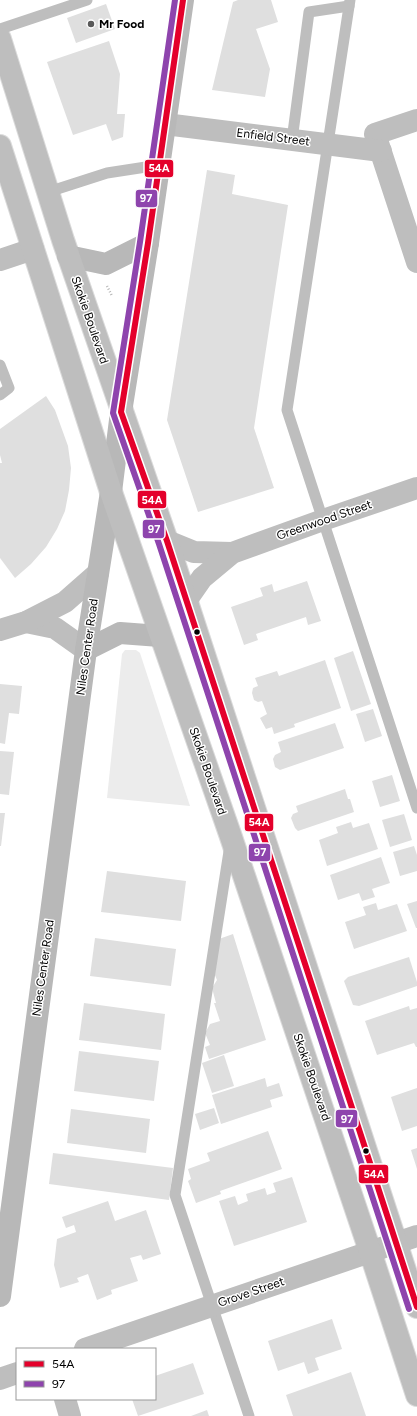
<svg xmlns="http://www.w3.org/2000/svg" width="417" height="1416" font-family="Figtree,sans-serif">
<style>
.green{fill:#ececec}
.building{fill:#dfdfdf}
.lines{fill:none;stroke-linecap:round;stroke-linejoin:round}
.primary-casing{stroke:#dbdbdb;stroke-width:24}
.path{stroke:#b9b9b9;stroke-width:2.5;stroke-dasharray:1 2;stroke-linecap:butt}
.service{stroke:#bebebe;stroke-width:11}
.minor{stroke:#bebebe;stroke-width:22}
.secondary{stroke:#b8b8b8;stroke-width:22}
.primary{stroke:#bebebe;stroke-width:22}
.bus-1-casing{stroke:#fff;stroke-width:9}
.bus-2-casing{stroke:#fff;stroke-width:9}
.bus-1{stroke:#e4002b;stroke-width:6}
.bus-2{stroke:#8e44ad;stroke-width:6}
.poi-dot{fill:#595959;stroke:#fff;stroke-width:1.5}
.bus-dot{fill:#000;stroke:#fff;stroke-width:1.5}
.labels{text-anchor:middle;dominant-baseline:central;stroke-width:3;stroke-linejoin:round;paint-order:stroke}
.poi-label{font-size:12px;font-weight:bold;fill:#000;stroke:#fff;text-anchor:start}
.street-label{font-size:12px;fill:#000;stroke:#fff}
.line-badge{stroke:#fff;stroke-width:1.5}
.badge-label{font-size:11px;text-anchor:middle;font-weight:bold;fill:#fff}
</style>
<rect width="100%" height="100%" fill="#fff"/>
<!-- green -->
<polygon class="green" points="125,650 136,650 140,653 190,806 107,798 122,654"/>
<!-- building -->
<g class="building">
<polygon points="238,0 271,0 278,22 256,29 270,69 265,97 212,90 233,2"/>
<polygon points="106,4 115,29 76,43 67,18"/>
<polygon points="109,41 120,74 117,114 125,114 123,137 112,141 106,124 73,135 47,62"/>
<polygon points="207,170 235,175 232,194 288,205 254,428 274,488 198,512 167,420"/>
<polygon points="46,396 55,410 68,446 71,468 69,490 65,511 57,529 46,547 31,564 15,578 0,558 0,463 2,463 0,455 0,429"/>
<polygon points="307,581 321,621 308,625 306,617 256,634 258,640 244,645 231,607 263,596 260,588 272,584 274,592"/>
<polygon points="353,651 371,704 351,711 334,658"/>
<polygon points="325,660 341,708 294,724 295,727 274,734 272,727 266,729 260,718 267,714 262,701 258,702 254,700 252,693 253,688 258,686 255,678 277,671 279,676"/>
<polygon points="0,684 22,686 19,714 9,713 5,744 0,743"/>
<polygon points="373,709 382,736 365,742 356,714"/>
<polygon points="335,723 344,748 280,770 275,767 273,759 275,755 281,752 278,742"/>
<polygon points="0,751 14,752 9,795 0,794"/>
<polygon points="392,775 400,801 380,807 372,781"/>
<polygon points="345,789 348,799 350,799 354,812 298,831 295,828 291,818 293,814 298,812 296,806"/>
<polygon points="0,813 5,813 1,846 0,846"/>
<polygon points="404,814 412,840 390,847 382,820"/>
<polygon points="351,822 353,828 369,823 378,849 327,866 319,840 338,833 336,827"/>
<polygon points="414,846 417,855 417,871 400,876 393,852"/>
<polygon points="381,857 390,883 372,889 375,897 362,901 359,893 338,900 330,875"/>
<polygon points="107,871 186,881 181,921 101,912"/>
<polygon points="417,901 417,928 416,928 407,904"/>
<polygon points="376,903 378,910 397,904 407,931 354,949 345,922 366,915 363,907"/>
<polygon points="233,934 266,1040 209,1059 205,1047 210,1045 205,1033 210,1024 220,1021 214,1003 216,1003 212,988 217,980 214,973 219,939"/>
<polygon points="95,938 176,949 171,986 90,976"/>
<polygon points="409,957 417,982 417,986 359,1006 353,1005 344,981 348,977"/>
<polygon points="84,1003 165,1014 161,1050 79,1040"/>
<polygon points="409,1006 410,1010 417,1008 417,1047 416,1047 414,1043 377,1055 365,1021"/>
<polygon points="79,1051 159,1061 154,1101 74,1091"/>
<polygon points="224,1055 234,1086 212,1093 202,1063"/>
<polygon points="265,1078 267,1087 279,1083 283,1096 270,1100 272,1107 221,1124 212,1095"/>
<polygon points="417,1088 417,1126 402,1131 391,1097"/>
<polygon points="214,1108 219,1123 200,1130 195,1114"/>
<polygon points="71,1109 150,1119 146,1153 67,1143"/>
<polygon points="268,1131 282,1169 220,1191 221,1194 196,1203 188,1181 191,1179 188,1169 210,1161 207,1153"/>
<polygon points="417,1148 417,1169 411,1150"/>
<polygon points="53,1153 173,1168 169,1200 49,1184"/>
<polygon points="292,1177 307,1222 234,1246 219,1201 235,1196 238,1205 248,1201 246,1194 265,1188 267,1195 276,1192 273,1183"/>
<polygon points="108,1201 115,1221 146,1210 161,1254 143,1260 141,1255 130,1258 138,1281 111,1290 112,1294 97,1300 88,1274 77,1278 79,1282 60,1288 54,1265 57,1239 76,1232 74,1225 66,1228 62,1217"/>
<polygon points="332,1319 342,1349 315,1358 319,1370 308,1374 304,1362 278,1371 268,1341"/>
<polygon points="193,1363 204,1394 138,1416 132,1399 155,1399 155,1376"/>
<polygon points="351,1372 366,1416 293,1416 286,1395"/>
<polygon points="207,1410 209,1416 191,1416"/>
</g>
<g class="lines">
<!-- primary casing -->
<g class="primary-casing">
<g id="primary">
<polyline points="0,39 63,240 167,541 417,1307"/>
<polyline points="0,146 111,492 231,837 370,1251 417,1395"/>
</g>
</g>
<!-- path -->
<polyline class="path" points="107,286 112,296"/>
<!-- service -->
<g class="service">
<polyline points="350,0 287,410 417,808"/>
<polyline points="0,29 87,0"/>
<polyline points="292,140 309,12 349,6"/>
<polyline points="48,192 107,173 159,165"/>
<polyline points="0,365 9,388 0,395"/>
<polyline points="230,845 175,1195 249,1416"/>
</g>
<!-- minor -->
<g class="minor">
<polyline points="417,120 375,134 417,262"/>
<polyline points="165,124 381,151"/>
<polyline points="0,260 33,249"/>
<polyline points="167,541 194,552 232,553"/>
<polyline points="186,601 202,578 232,553 323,520 417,488"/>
<polyline points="26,622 55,628 86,650"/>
<polyline points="0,630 26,622 65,602 98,573"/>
<polyline points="85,1349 417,1236"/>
<polyline points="0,1379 17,1373"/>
<polyline points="65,1399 70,1416"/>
</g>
<!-- secondary -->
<g class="secondary">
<polyline points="68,256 106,264 148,243"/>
<polyline points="86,650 120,633 160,636"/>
<polyline points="0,1296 86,650 111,492 121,412 148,243 183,0"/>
</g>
<!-- primary -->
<use href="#primary" class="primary"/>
<!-- bus-1 casing -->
<g class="bus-1-casing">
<polyline id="bus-1" points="183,0 148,243 121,412 167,541 417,1307"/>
</g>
<!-- bus-2 casing -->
<g class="bus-2-casing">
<polyline id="bus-2" points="175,0 140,242 113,413 159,544 409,1309"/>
</g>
<!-- bus-1 -->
<use href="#bus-1" class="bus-1"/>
<!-- bus-2 -->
<use href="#bus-2" class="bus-2"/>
</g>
<!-- markers -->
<circle class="poi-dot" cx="91" cy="24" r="4"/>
<g class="bus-dot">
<circle cx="197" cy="632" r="3.5"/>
<circle cx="366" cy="1151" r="3.5"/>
</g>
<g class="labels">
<!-- poi labels -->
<g class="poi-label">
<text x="99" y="24">Mr Food</text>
</g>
<!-- street labels -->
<g class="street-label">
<text transform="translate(273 137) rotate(7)">Enfield Street</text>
<text transform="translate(90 320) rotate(71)">Skokie Boulevard</text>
<text transform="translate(324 520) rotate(-19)">Greenwood Street</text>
<text transform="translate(87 647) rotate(-82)">Niles Center Road</text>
<text transform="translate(208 771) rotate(71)">Skokie Boulevard</text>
<text transform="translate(43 968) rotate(-82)">Niles Center Road</text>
<text transform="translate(312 1077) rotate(71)">Skokie Boulevard</text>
<text transform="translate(251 1292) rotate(-19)">Grove Street</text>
</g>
</g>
<g class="line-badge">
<rect x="144" y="159" width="30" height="19" rx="4" fill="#e4002b"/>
<rect x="135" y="189" width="23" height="19" rx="4" fill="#8e44ad"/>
<rect x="137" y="490" width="30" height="19" rx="4" fill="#e4002b"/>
<rect x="142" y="519" width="23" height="20" rx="4" fill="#8e44ad"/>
<rect x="244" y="813" width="30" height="19" rx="4" fill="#e4002b"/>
<rect x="248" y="843" width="23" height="19" rx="4" fill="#8e44ad"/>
<rect x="335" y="1109" width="23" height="19" rx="4" fill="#8e44ad"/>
<rect x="358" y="1164" width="31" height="20" rx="4" fill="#e4002b"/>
</g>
<g class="badge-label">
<text x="159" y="172">54A</text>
<text x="146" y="202">97</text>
<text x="152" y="504">54A</text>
<text x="154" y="533">97</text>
<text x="259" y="826">54A</text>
<text x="260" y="856">97</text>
<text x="347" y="1123">97</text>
<text x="374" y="1178">54A</text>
</g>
<!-- legend -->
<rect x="16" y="1348" width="140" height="52" fill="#ffffff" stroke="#999999"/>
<rect x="24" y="1361" width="20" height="6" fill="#e4002b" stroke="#999999"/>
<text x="52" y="1368" font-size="12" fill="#000000">54A</text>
<rect x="24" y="1381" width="20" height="6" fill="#8e44ad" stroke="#999999"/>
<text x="52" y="1388" font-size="12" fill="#000000">97</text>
</svg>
